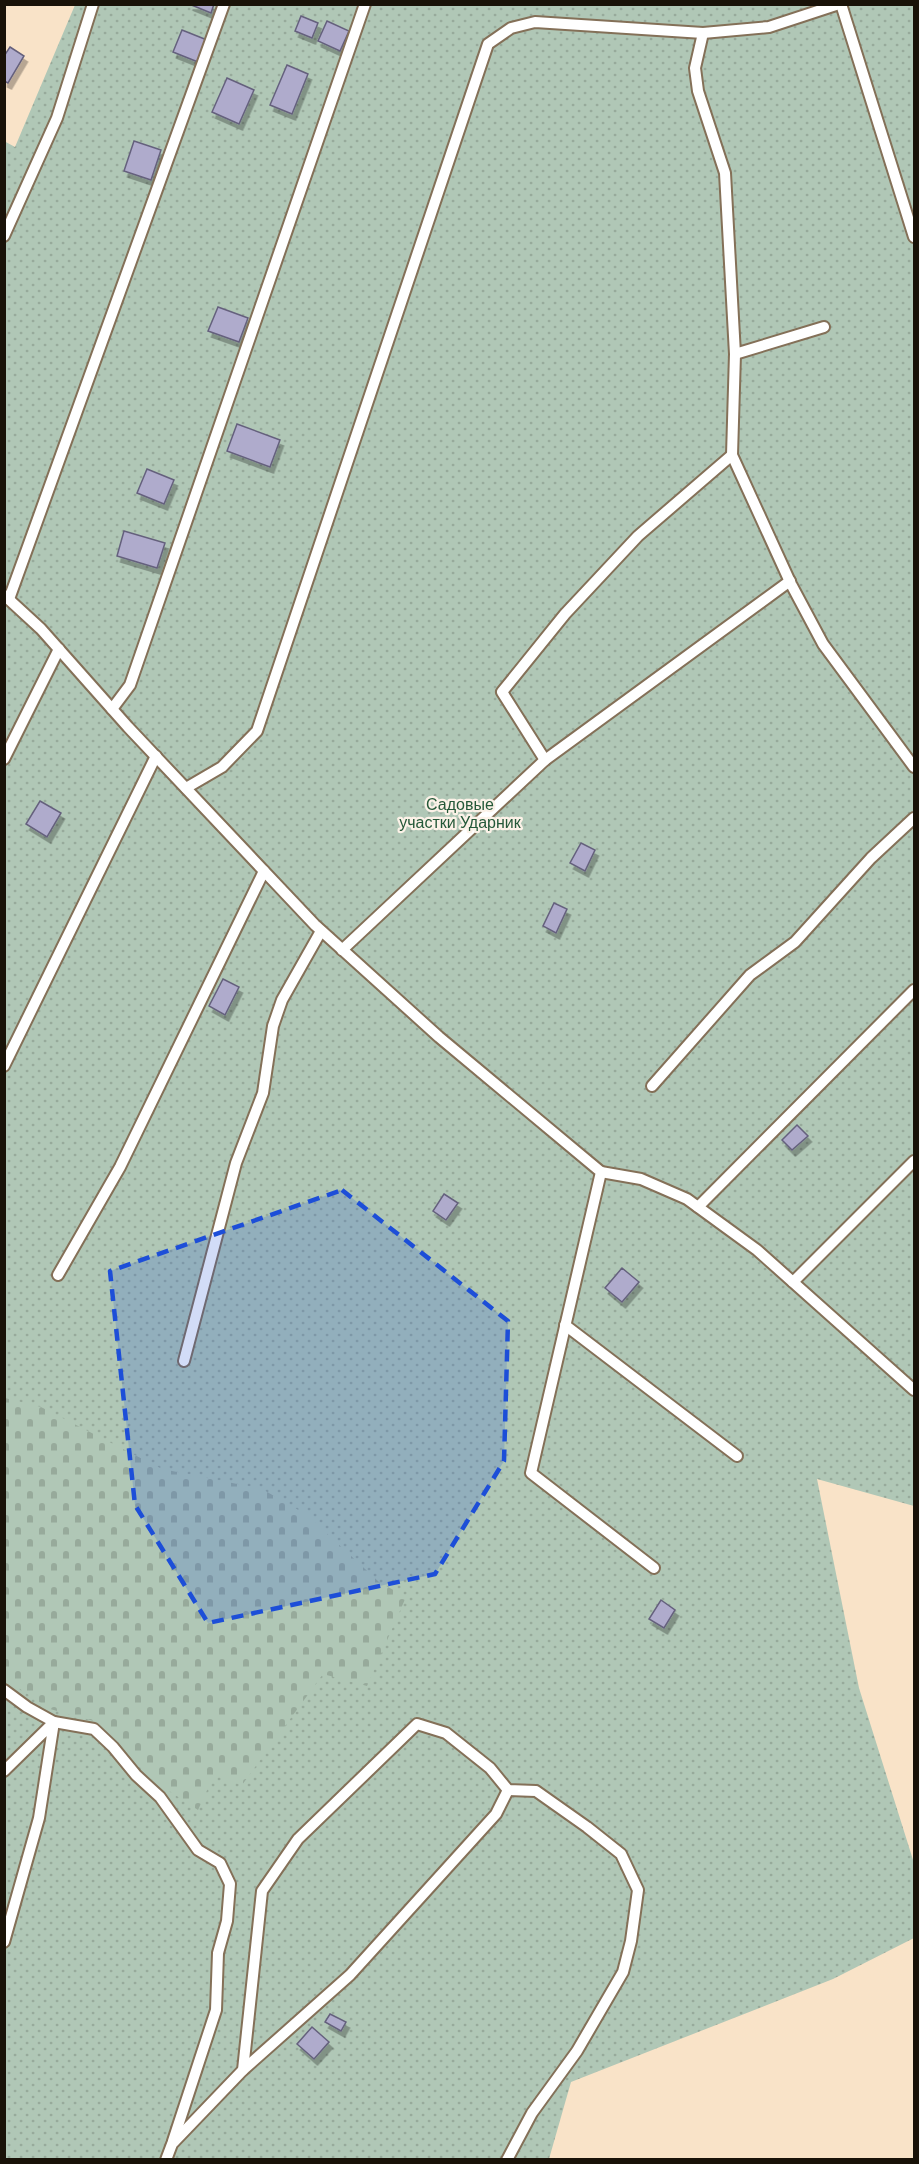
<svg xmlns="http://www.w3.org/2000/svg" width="919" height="2164" font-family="'DM Sans',sans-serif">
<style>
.green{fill:url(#green-dots)}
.cemetery{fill:url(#cemetery-stones)}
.building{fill:#afabcc;stroke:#65617d;stroke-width:1.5;filter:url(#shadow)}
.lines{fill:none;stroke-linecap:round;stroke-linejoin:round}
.lane-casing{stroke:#847058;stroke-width:14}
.lane{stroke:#fff;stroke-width:10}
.marked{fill:#1d4ed8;fill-opacity:0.2;stroke:#1d4ed8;stroke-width:4.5;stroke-dasharray:12 8;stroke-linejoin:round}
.labels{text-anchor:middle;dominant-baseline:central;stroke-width:4.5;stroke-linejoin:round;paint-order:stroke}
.park-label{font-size:16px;fill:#245838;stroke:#fcf2e8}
</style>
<defs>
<pattern id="green-dots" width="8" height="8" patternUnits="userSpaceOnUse" patternTransform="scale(1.5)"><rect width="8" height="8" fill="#b0c7b6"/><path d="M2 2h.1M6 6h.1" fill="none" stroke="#97aa9b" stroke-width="1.8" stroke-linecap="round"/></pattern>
<pattern id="cemetery-stones" width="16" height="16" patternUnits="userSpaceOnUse" patternTransform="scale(1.5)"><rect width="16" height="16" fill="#b0c7b6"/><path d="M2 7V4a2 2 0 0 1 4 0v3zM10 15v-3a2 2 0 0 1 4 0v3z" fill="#97aa9b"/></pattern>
<filter id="shadow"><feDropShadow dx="3.5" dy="6" stdDeviation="0" flood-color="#0004"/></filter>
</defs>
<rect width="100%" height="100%" fill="#f9e3c8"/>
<!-- green -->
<polygon class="green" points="75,5 914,5 914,1506 817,1479 859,1688 914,1863 914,1938 833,1979 571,2082 549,2159 5,2159 4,141 15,147"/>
<!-- cemetery -->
<polygon class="cemetery" points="5,1398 41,1407 162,1469 262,1489 307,1515 379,1582 406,1597 367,1686 323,1674 242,1785 214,1775 198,1810 136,1769 101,1723 50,1709 5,1679"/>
<!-- building -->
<g class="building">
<polygon points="189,4 214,4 211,13"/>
<polygon points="301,16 318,23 312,38 295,31"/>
<polygon points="327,21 349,31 340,51 318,41"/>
<polygon points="182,30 207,40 198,62 173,52"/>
<polygon points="10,47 24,56 8,83 4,81 4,56"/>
<polygon points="287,65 308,74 292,114 270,105"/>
<polygon points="227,78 254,90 239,124 212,112"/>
<polygon points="134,141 161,150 151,180 124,171"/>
<polygon points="218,307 248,318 239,342 208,331"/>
<polygon points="237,424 280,440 270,467 227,451"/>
<polygon points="147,469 174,480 164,504 137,493"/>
<polygon points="124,531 165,543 157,568 117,556"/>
<polygon points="40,801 61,813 47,837 26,824"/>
<polygon points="581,843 595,850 585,871 570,863"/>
<polygon points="554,903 567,909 556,933 543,926"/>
<polygon points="223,979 239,987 225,1015 209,1006"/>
<polygon points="797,1125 808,1136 792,1150 782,1140"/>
<polygon points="444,1194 458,1203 446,1220 433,1211"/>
<polygon points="622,1268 639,1282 622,1302 605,1288"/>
<polygon points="661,1600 675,1610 664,1628 649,1619"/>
<polygon points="330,2014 346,2022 341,2031 325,2022"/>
<polygon points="312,2027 329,2042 314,2059 297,2044"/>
</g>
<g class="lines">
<!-- lane casing -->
<g class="lane-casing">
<g id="lane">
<polyline points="841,4 914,237"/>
<polyline points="703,33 695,68 698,91 725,173 735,354 732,455 791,584 823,644 914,767"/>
<polyline points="4,236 57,118 93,4"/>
<polyline points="735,354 824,327"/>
<polyline points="4,595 41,629 128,727 315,925 439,1037 601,1172 531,1473 654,1568"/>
<polyline points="9,599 224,4"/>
<polyline points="112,709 130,685 365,4"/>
<polyline points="4,759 59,649"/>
<polyline points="545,760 502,692 565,614 638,536 732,455"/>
<polyline points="186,788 222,767 257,731 488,44 511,28 535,22 703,33 769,27 839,4"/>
<polyline points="342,950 545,760 790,581"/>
<polyline points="4,1066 156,756"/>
<polyline points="652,1086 750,975 795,942 871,858 914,818"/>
<polyline points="601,1172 641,1179 687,1199 757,1250 914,1390"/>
<polyline points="698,1207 914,990"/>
<polyline points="58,1275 120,1167 264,871"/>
<polyline points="793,1282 914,1161"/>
<polyline points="565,1325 737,1456"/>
<polyline points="184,1361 236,1163 263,1093 273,1026 282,1000 321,931"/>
<polyline points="4,1690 27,1707 54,1722 94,1729 113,1747 136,1775 160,1797 198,1850 220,1863 230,1884 227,1921 218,1953 216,2010 173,2141"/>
<polyline points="4,1771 54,1722 39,1818 4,1942"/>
<polyline points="243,2070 350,1975 496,1814 508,1790"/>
<polyline points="166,2160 172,2144 243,2070 262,1891 298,1839 417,1724 446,1733 490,1768 508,1790 536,1791 587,1827 621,1854 638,1890 631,1941 623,1972 577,2051 532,2113 507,2160"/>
</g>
</g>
<!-- lane -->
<use href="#lane" class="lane"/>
</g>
<!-- marked area -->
<path class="marked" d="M342,1190L508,1321L504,1461L435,1574L208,1623L135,1505L110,1271Z"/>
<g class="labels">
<!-- park labels -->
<g class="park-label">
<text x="460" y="804">Садовые<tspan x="460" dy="18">участки Ударник</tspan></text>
</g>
</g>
<!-- border -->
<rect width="919" height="2164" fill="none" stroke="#191208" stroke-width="12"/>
</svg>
